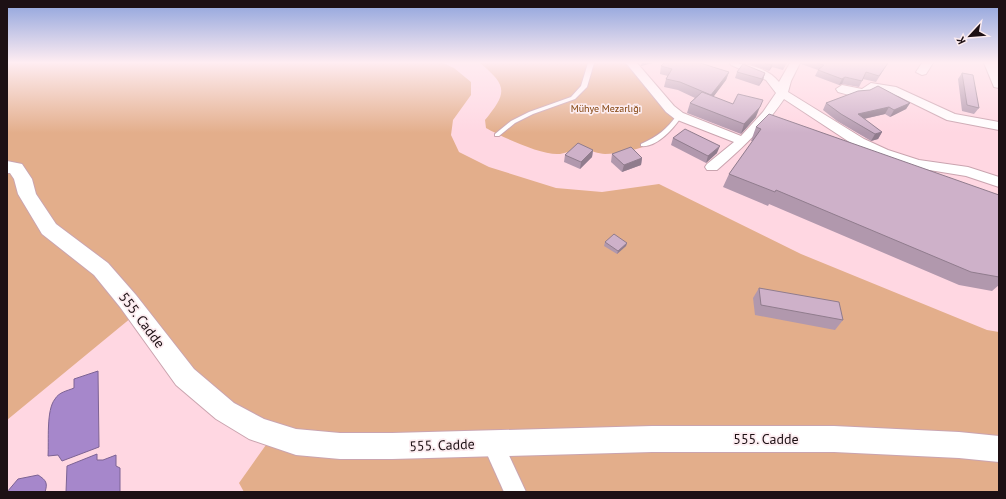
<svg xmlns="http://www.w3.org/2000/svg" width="1006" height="499" font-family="'PT Sans',sans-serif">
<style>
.green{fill:#e3ae8b}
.water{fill:#a687cb;stroke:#7d6394}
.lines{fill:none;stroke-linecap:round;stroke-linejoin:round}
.service-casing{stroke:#caa4af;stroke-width:2}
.minor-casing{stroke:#caa4af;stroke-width:2}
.tertiary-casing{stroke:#caa4af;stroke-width:2}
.service{fill:#fff;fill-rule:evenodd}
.minor{fill:#fff;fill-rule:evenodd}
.tertiary{fill:#fff;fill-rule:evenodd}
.wall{fill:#b198ad}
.shaded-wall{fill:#907c8d}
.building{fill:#ceb1c9;stroke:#907c8d}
.labels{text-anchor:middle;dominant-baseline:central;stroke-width:3.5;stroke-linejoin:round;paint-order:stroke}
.far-park-label{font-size:10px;fill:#80420a;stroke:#fcecf0}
.near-street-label{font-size:14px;fill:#1d1014;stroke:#fcecf0}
</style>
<rect width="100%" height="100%" fill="#ffd7e2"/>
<!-- green -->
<g class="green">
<polygon points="7,63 443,63 454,68 471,82 471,95 453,120 451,135 459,152 489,167 556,188 602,192 659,184 801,254 987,330 999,332 999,492 244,492 239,483 273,435 225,411 137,313 7,420"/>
<path d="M480,63H631L662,98L678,122C662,144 632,153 605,154C598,154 591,150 584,149C574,148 566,154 557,154C539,154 502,137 486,128L485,120C507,93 508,86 480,63Z"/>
</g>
<!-- water -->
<g class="water">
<path d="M98,371L99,447L62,461L58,455L48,456C49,441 46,410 55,399C59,392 67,391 74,388V379Z"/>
<polygon points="97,454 97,460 103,460 116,455 116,466 120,468 120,492 66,492 67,466"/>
<path d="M38,475C46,480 48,483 45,492H7L18,479Z"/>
</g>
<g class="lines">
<!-- service casing -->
<g class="service-casing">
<g id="service">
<polygon points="588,63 594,63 587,87 575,99 533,114 515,123 499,136 495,136 495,134 511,121 529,112 571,97 581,86"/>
<path d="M679,114L682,116C674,128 657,148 641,146V144C657,137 667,129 677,115Z"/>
</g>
</g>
<!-- minor casing -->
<g class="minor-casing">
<g id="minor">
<path d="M626,63H637L674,106L683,113L741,136L763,112L776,93L766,80L731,65L730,63C746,63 768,68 779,82L790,63H800L791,81L788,92L864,139L888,150L919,160L968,167L999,177V187L966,176L917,168L878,156L854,145L784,99C765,127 742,148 717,170H707L705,167L707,164L734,142L675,119L666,112Z"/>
<polygon points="922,63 933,63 926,74 922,75 916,72"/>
<path d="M871,83L896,87L955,114L999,122V130L947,120L898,96L874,91C864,101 850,95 838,92L836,89L842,85L862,89Z"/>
<polygon points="493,433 500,436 526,492 504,492 482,443 486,436"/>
</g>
</g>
<!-- tertiary casing -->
<g class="tertiary-casing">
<g id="tertiary">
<polygon points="984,63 998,63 999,88 994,87"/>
<polygon points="7,161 22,164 32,179 36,194 56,224 108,263 136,295 194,369 234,403 264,419 296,429 340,433 392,433 652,426 834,426 959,432 999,436 999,462 959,458 834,452 652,452 392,459 340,459 296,455 249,439 216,419 176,385 120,307 94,275 42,234 18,194 14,179 10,173 7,173"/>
</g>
</g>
<!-- service -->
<use href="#service" class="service"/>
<!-- minor -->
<use href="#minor" class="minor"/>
<!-- tertiary -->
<use href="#tertiary" class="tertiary"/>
</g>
<!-- wall -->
<g class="wall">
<polygon points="747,63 787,63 783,70 772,67 769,71"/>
<polygon points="801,63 888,63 876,82 863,79 859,87 842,84 839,85 815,76 818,70 801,64"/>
<polygon points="661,66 729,72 726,80 713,97 756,117 741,134 687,113 690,103 695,98 678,90 664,87 666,79 668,76 660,74"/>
<polygon points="737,72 765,73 763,80 759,86 735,78"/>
<polygon points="962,73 979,108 974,114 962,111 958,79"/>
<polygon points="826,103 910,103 906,109 890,117 885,114 864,119 882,132 878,139 871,141 837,121 823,110"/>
<polygon points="756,127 999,195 999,285 992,291 959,285 769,204 768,206 723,187 729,174 753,141 751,141"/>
<polygon points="673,138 717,153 706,163 671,145"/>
<polygon points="593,150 592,157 580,169 564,162 565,155"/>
<polygon points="612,154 642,158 641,165 622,172 611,162"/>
<polygon points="605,242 627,243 626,246 617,254 604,246"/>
<polygon points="759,288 843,320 835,330 755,315 753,298"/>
</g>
<!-- shaded-wall -->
<g class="shaded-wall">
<polygon points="642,63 653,63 641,66"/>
<polygon points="773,63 772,67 769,71 771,65"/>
<polygon points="729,72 726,80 708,104 711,95"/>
<polygon points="765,73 763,80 759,86 762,79"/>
<polygon points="845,77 842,84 839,85 842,79"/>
<polygon points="910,103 906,109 890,117 894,110"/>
<polygon points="760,107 756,117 741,134 744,124"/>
<polygon points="889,107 885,114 854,121 858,114"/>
<polygon points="882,132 878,139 871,141 875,134"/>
<polygon points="720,146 717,153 706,163 708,156"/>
<polygon points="593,150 592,157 580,169 581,162"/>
<polygon points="642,158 641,165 622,172 624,165"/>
<polygon points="627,243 626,246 617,254 618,251"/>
</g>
<!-- building -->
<g class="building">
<polygon points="664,63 700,63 729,72 711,95 680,82 666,79 672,69 661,66"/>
<polygon points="764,63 773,63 771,65"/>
<polygon points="817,63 888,63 879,76 866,72 862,81 845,77 842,79 818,70 824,65"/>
<polygon points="743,64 765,73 762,79 737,72"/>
<polygon points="962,73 973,75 979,108 967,105"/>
<polygon points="878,86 910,103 894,110 889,107 858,114 882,132 875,134 841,114 826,103 858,91 870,90"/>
<polygon points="702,92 733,104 738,94 763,100 760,107 744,124 690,103"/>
<polygon points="769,114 999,195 999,277 971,272 776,190 775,192 729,174 761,129 756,127"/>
<polygon points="685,129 720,146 708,156 673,138"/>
<polygon points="578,143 593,150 581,162 565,155"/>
<polygon points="631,147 642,158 624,165 612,154"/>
<polygon points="614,234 627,243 618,251 605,242"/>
<polygon points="759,288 839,302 843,320 761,305"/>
</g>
<!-- sky -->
<linearGradient id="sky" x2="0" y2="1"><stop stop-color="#8da2dc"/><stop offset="0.47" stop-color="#ffedf2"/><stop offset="1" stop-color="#ffedf2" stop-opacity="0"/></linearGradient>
<rect width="1006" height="133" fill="url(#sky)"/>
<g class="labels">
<!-- far-park labels -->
<g class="far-park-label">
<text x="606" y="108">Mühye Mezarlığı</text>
</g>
<!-- near-street labels -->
<g class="near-street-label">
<text transform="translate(142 320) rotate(53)">555. Cadde</text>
<text x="766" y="439">555. Cadde</text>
<text transform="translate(442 445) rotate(-2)">555. Cadde</text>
</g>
</g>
<!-- border -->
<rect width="1006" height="499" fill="none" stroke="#1d1014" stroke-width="16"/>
<!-- north arrow -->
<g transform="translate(970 36) rotate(244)" stroke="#fcecf0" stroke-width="3" paint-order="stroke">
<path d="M0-3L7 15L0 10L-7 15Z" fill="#1d1014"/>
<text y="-6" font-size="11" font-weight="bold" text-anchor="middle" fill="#1d1014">K</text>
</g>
</svg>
